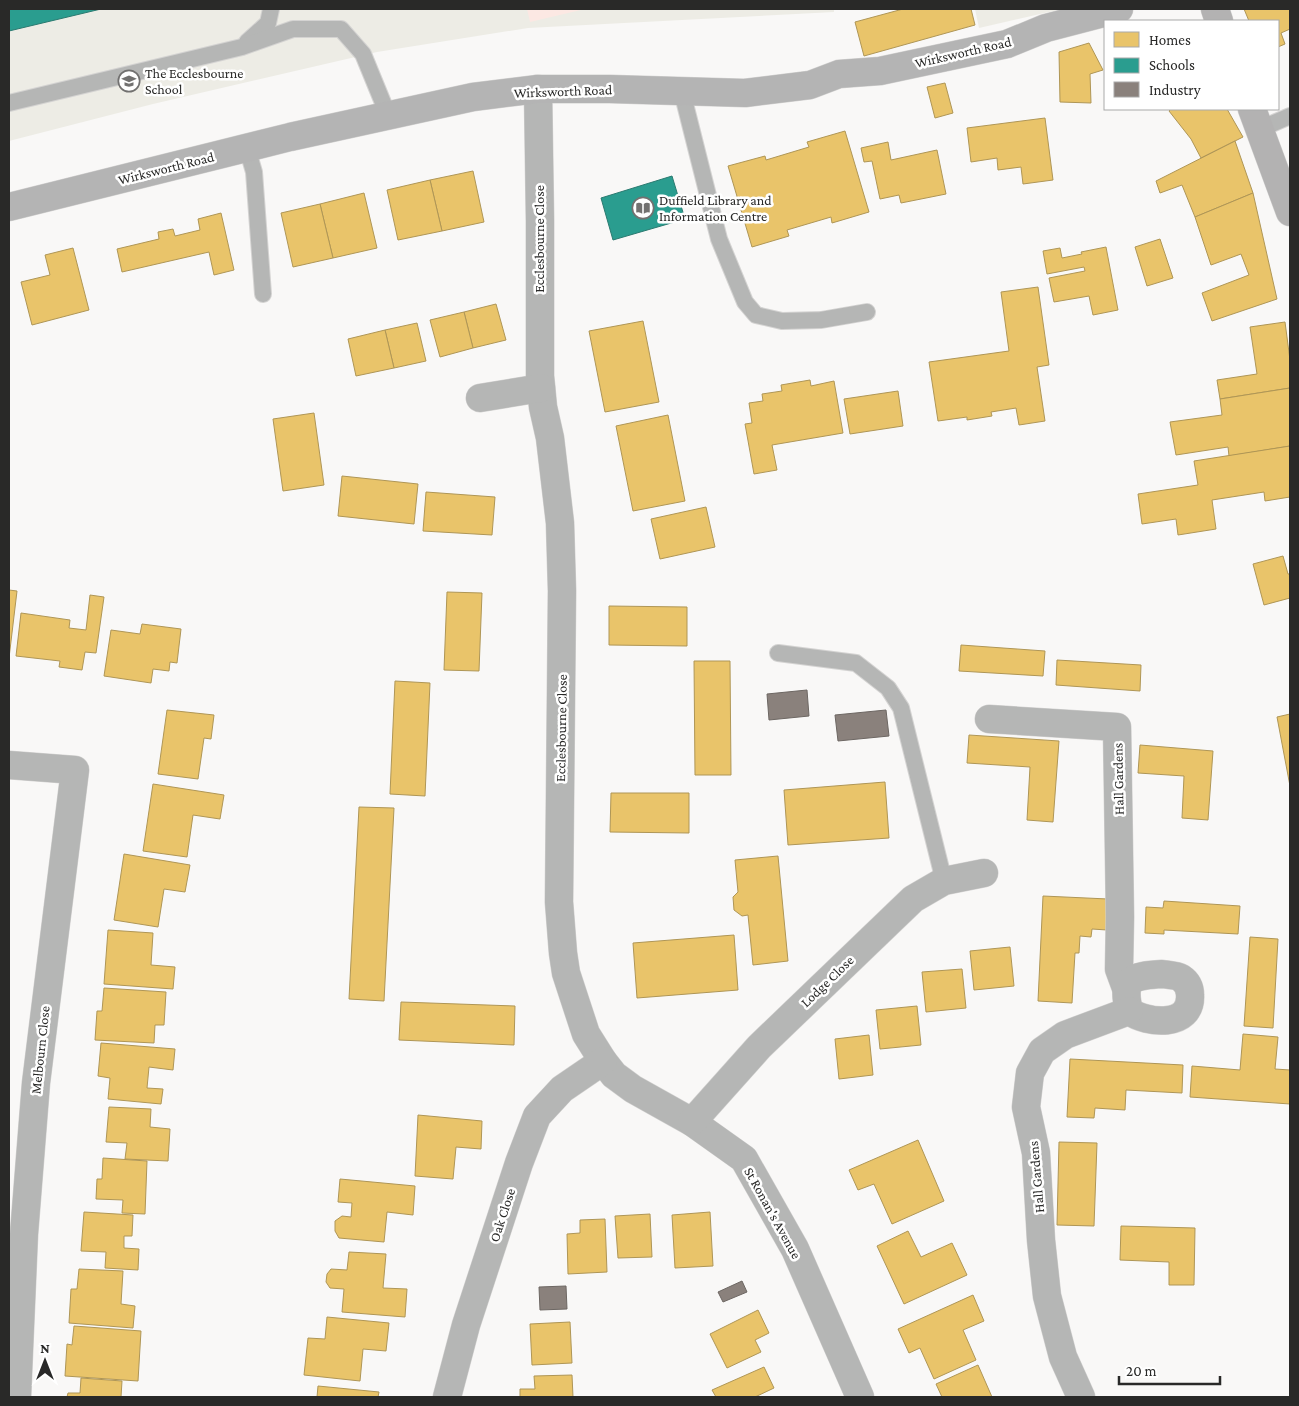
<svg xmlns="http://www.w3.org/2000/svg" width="1299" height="1406" font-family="'Crimson Pro',serif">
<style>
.built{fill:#edece5}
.green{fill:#fce8e3}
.homes{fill:#e9c46a;stroke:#af9656}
.schools{fill:#2a9d8f;stroke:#2a7a70}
.industry{fill:#8a817c;stroke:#6d6763}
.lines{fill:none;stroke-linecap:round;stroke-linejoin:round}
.lane-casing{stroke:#d4d3d2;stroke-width:18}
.street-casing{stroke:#d4d3d2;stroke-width:29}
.secondary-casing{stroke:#d4d3d2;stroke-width:29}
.highway-casing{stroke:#d4d3d2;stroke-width:29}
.lane{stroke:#b5b6b5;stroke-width:16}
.street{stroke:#b5b6b5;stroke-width:28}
.secondary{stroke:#b4b4b4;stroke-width:28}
.highway{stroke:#b3b2b2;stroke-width:28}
.labels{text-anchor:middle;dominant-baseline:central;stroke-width:5;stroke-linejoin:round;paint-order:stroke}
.street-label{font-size:14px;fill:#292928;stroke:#fff}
.poi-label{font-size:14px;fill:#292928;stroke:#fff;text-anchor:start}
</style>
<rect width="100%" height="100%" fill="#f9f8f7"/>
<!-- built -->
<g class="built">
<polygon points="9,9 834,9 834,12 528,28 377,52 153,104 9,141"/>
<polygon points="975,9 1062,9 979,28"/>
</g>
<!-- green -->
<polygon class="green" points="527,9 585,9 530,22"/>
<!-- homes -->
<g class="homes">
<polygon points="903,9 971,9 975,25 864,56 855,22"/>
<polygon points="1244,9 1290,9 1290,29 1281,33 1285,44 1278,47 1278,21 1249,21"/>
<polygon points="1089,43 1103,70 1090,74 1091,103 1060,102 1059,52"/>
<polygon points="945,83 953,113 935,118 927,87"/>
<polygon points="1171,109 1227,109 1243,137 1201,158 1191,139 1169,111"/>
<polygon points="1045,118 1053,180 1023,184 1021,167 998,170 997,158 971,162 967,128"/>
<polygon points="845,131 869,212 832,223 831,217 787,230 789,236 752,247 728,166 765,156 766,160 809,147 807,142"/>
<polygon points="1235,141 1253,193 1195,217 1182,185 1160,193 1156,181"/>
<polygon points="888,142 891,160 937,150 946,194 901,203 899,195 880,199 872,161 864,162 861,148"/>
<polygon points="473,171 484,222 442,231 430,180"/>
<polygon points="430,180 442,231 398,240 387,190"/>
<polygon points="364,193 377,248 333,258 320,204"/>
<polygon points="1253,193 1277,299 1212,321 1202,293 1249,275 1241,254 1211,265 1195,217"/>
<polygon points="320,204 333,258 293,267 281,213"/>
<polygon points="221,213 234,270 214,275 209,252 122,272 117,249 159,239 158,232 173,229 175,236 200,230 198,219"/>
<polygon points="1160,239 1173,278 1147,286 1135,247"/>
<polygon points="1106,247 1118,310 1093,315 1089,296 1054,302 1049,278 1085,271 1084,267 1047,274 1043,251 1060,248 1062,258 1082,254 1081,252"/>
<polygon points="73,248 89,310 32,325 21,282 50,275 45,255"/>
<polygon points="1038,287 1049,365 1037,367 1045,421 1019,425 1016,408 991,412 992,416 967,420 967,417 938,421 929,362 1009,351 1001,292"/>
<polygon points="496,304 506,340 473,348 464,312"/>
<polygon points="464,312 473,348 440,357 430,320"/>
<polygon points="643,321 659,402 605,412 589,331"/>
<polygon points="1285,322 1290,360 1290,388 1220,399 1217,380 1257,374 1250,327"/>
<polygon points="417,323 426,361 394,368 385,330"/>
<polygon points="385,330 394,368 356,376 348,339"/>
<polygon points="810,380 811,386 834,381 843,433 772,445 777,470 754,474 745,424 752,423 749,403 763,401 762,394 782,391 781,385"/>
<polygon points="1290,388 1290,446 1229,456 1228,447 1176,455 1170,422 1222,415 1220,399"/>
<polygon points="898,391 903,426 850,434 844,399"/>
<polygon points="314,413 324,485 283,491 273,419"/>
<polygon points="668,415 685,501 633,511 616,426"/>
<polygon points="1290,446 1290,497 1265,501 1264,492 1212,500 1216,529 1178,535 1176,519 1142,524 1138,494 1198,485 1194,461"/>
<polygon points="342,476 418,484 414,524 338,516"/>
<polygon points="426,492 495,497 492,535 423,531"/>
<polygon points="706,507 715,547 660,559 651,519"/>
<polygon points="1283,556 1288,574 1290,574 1290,598 1264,605 1253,564"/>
<polygon points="9,590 17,591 9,658"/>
<polygon points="447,592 482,593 479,671 444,670"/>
<polygon points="90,595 104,597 96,653 85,652 82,670 59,667 60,661 16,656 21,613 70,620 69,628 86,630"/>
<polygon points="609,606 687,607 687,646 609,645"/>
<polygon points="142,624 181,629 177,663 170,662 169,671 153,669 151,683 104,676 111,630 140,634"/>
<polygon points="961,645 1045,651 1043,676 959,671"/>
<polygon points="1057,660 1141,665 1140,691 1056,685"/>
<polygon points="694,661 730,661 731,775 695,775"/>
<polygon points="395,681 430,683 425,796 390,794"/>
<polygon points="167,710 214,715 211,739 204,738 198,779 158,774"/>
<polygon points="1290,714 1290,786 1277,717"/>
<polygon points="969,735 1059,741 1053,822 1027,820 1030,767 967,763"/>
<polygon points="1140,745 1213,751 1208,820 1182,818 1184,776 1138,773"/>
<polygon points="885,782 889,838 788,845 784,790"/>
<polygon points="153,784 224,795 220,819 193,815 187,857 143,851"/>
<polygon points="611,793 689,793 689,833 610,832"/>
<polygon points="359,807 394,808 384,1001 349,999"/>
<polygon points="124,854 190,865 185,892 164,889 158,927 114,920"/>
<polygon points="778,856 788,961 753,965 748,915 742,916 734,910 733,897 738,892 735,860"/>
<polygon points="1043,896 1108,899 1107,930 1092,929 1091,937 1080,936 1079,953 1075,953 1072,1003 1038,1001"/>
<polygon points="1164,901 1240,906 1238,934 1164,930 1164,934 1145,933 1146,907 1163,908"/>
<polygon points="108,930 153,933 151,965 175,967 173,989 104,984"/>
<polygon points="734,935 738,990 637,998 633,943"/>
<polygon points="1250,937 1278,939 1273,1028 1244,1026"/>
<polygon points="1010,947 1014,986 974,990 970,951"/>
<polygon points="962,969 966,1008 926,1012 922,972"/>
<polygon points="104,988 166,992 164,1025 155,1025 154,1043 95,1040 97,1011 102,1011"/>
<polygon points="401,1002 515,1006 514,1045 399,1040"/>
<polygon points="917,1006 921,1045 880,1049 876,1010"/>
<polygon points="1243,1034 1278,1037 1275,1069 1290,1070 1290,1104 1190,1097 1192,1066 1240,1070"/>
<polygon points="869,1035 873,1075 839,1079 835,1039"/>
<polygon points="101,1043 175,1049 173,1070 149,1067 147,1088 163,1089 161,1104 108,1099 110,1078 98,1076"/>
<polygon points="1070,1059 1183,1065 1182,1093 1126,1090 1125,1110 1095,1108 1094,1118 1067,1117"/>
<polygon points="109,1107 151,1109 150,1127 170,1129 168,1161 125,1159 127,1143 106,1142"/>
<polygon points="418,1115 482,1121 481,1149 456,1147 453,1179 415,1176"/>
<polygon points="918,1140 944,1201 892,1224 874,1184 858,1190 849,1170"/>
<polygon points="1059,1142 1097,1143 1094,1226 1057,1225"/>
<polygon points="103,1158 147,1161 145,1214 122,1213 123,1200 96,1199 97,1179 102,1179"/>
<polygon points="340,1179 415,1186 413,1215 387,1212 384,1242 339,1238 335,1231 335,1221 342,1216 351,1217 352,1203 338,1202"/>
<polygon points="84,1212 133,1215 132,1236 124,1236 124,1248 139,1249 138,1270 105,1268 106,1252 81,1251"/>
<polygon points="710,1212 713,1266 675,1268 672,1215"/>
<polygon points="650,1214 652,1257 618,1258 615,1216"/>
<polygon points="605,1219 607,1272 568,1274 567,1234 580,1233 580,1220"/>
<polygon points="1121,1226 1195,1228 1194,1285 1169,1285 1169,1262 1120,1260"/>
<polygon points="908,1231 921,1257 952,1243 967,1275 904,1304 877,1246"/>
<polygon points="349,1252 386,1254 383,1288 407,1289 405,1317 342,1312 344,1289 330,1288 326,1282 327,1274 331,1269 347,1270"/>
<polygon points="79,1269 123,1271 121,1304 135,1306 133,1328 69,1323 71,1289 77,1289"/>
<polygon points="973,1295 984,1321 963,1330 976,1360 934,1379 920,1348 909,1353 898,1329"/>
<polygon points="758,1310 769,1333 755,1340 761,1352 727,1368 710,1334"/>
<polygon points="327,1317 389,1323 386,1351 363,1349 360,1381 304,1375 308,1338 325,1339"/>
<polygon points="570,1322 572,1363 532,1365 530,1324"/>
<polygon points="74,1326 141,1331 138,1381 65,1376 67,1344 72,1345"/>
<polygon points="978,1365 992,1397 942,1397 936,1384"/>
<polygon points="764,1367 774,1388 755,1397 716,1397 712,1390"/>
<polygon points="572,1375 573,1397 520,1397 520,1389 535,1389 534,1376"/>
<polygon points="81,1378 122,1381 121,1397 67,1397 68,1393 80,1393"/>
<polygon points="318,1386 379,1392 378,1397 317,1397"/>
</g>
<!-- schools -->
<g class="schools">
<polygon points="9,9 101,9 9,31"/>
<polygon points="672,176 685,219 613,240 601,198"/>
</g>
<!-- industry -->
<g class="industry">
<polygon points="807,690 809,716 769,720 767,694"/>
<polygon points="886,710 889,736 838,741 835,715"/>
<polygon points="742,1281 747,1292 723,1302 718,1292"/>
<polygon points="566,1286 567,1309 540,1310 539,1287"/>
</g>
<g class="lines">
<!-- lane casing -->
<g class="lane-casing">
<g id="lane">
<polyline points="247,42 268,23 271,9"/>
<polyline points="682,92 719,239 745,302 756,315 782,321 821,320 867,312"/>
<polyline points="9,103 242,47 293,29 341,29 363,54 388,115"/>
<polyline points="1260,129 1290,116"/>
<polyline points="247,148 254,172 263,294"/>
<polyline points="778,653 856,663 888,688 901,708 944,881"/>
</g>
</g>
<!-- street casing -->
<g class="street-casing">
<g id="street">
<polyline points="538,89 540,221 540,376 543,407 550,438 560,523 562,591 559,902 563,953 566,973 586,1034 603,1061 614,1075 633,1089 692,1122 744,1159 795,1249 860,1397"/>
<polyline points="480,398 541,388"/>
<polyline points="989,719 1117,727 1120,917 1119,969 1126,988"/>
<polyline points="9,765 75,770 36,1083 24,1234 17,1397"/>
<path d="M1162,974C1168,975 1176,975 1181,978C1187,982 1190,988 1190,995C1192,1028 1147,1024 1129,1011C1121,978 1132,976 1162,974Z"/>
<polyline points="692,1122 759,1047 913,899 944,881 984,873"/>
<polyline points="447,1397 466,1325 519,1163 537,1116 562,1089 603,1061"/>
<polyline points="1081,1397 1063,1357 1047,1296 1041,1240 1036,1153 1026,1107 1030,1073 1042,1051 1065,1035 1129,1011"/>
</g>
</g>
<!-- secondary casing -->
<g class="secondary-casing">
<polyline id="secondary" points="9,207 290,137 473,97 538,89 610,89 745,93 810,85 839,74 880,71 1007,44 1046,28 1119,9"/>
</g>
<!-- highway casing -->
<g class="highway-casing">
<g id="highway">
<polyline points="1215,9 1219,21"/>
<polyline points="1252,109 1290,212"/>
</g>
</g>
<!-- lane -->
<use href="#lane" class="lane"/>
<!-- street -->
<use href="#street" class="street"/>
<!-- secondary -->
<use href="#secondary" class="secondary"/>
<!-- highway -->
<use href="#highway" class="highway"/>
</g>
<!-- icons -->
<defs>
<g id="school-ring" transform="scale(1.125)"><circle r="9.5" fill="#fff" stroke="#727170" stroke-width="1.5"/><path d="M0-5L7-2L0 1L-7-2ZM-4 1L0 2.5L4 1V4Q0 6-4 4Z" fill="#727170"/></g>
<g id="library-ring" transform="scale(1.125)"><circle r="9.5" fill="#fff" stroke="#727170" stroke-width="1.5"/><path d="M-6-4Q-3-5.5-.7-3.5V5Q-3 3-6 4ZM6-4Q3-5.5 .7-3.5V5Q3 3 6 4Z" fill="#727170"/></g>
</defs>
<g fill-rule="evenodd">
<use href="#school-ring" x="129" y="81"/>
<use href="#library-ring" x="643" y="208"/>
</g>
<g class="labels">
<!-- street labels -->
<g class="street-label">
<text transform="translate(963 52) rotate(-13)">Wirksworth Road</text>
<text transform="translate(563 91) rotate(-2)">Wirksworth Road</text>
<text transform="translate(166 168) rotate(-14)">Wirksworth Road</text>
<text transform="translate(539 239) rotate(-90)">Ecclesbourne Close</text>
<text transform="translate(561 728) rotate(-89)">Ecclesbourne Close</text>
<text transform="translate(1118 779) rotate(-91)">Hall Gardens</text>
<text transform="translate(827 981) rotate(-44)">Lodge Close</text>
<text transform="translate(40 1050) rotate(-84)">Melbourn Close</text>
<text transform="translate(1036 1177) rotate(-95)">Hall Gardens</text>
<text transform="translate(773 1213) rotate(61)">St Ronan's Avenue</text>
<text transform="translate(502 1215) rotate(-72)">Oak Close</text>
</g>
<!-- poi labels -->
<g class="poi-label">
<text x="145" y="73">The Ecclesbourne<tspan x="145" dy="16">School</tspan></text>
<text x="659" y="200">Duffield Library and<tspan x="659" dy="16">Information Centre</tspan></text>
</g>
</g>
<!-- border -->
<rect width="1299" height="1406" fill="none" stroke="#292928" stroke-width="20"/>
<!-- legend -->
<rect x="1104" y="20" width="175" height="90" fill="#ffffff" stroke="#a9a9a9"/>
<rect x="1114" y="32" width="25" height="15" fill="#e9c46a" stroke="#a9a9a9"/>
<text x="1149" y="45" font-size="15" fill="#292928">Homes</text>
<rect x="1114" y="58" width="25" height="15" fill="#2a9d8f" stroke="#a9a9a9"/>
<text x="1149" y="70" font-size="15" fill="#292928">Schools</text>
<rect x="1114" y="82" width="25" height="15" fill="#8a817c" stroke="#a9a9a9"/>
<text x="1149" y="95" font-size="15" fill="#292928">Industry</text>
<!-- north arrow -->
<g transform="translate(45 1361)" stroke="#ffffff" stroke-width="4" paint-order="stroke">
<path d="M0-4L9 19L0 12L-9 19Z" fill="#292928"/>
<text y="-8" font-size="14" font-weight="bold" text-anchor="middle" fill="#292928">N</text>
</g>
<!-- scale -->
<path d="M1119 1376v8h101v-8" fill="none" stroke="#292928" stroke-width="2.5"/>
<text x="1126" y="1376" font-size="15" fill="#292928" stroke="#ffffff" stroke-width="4" paint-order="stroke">20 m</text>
</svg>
